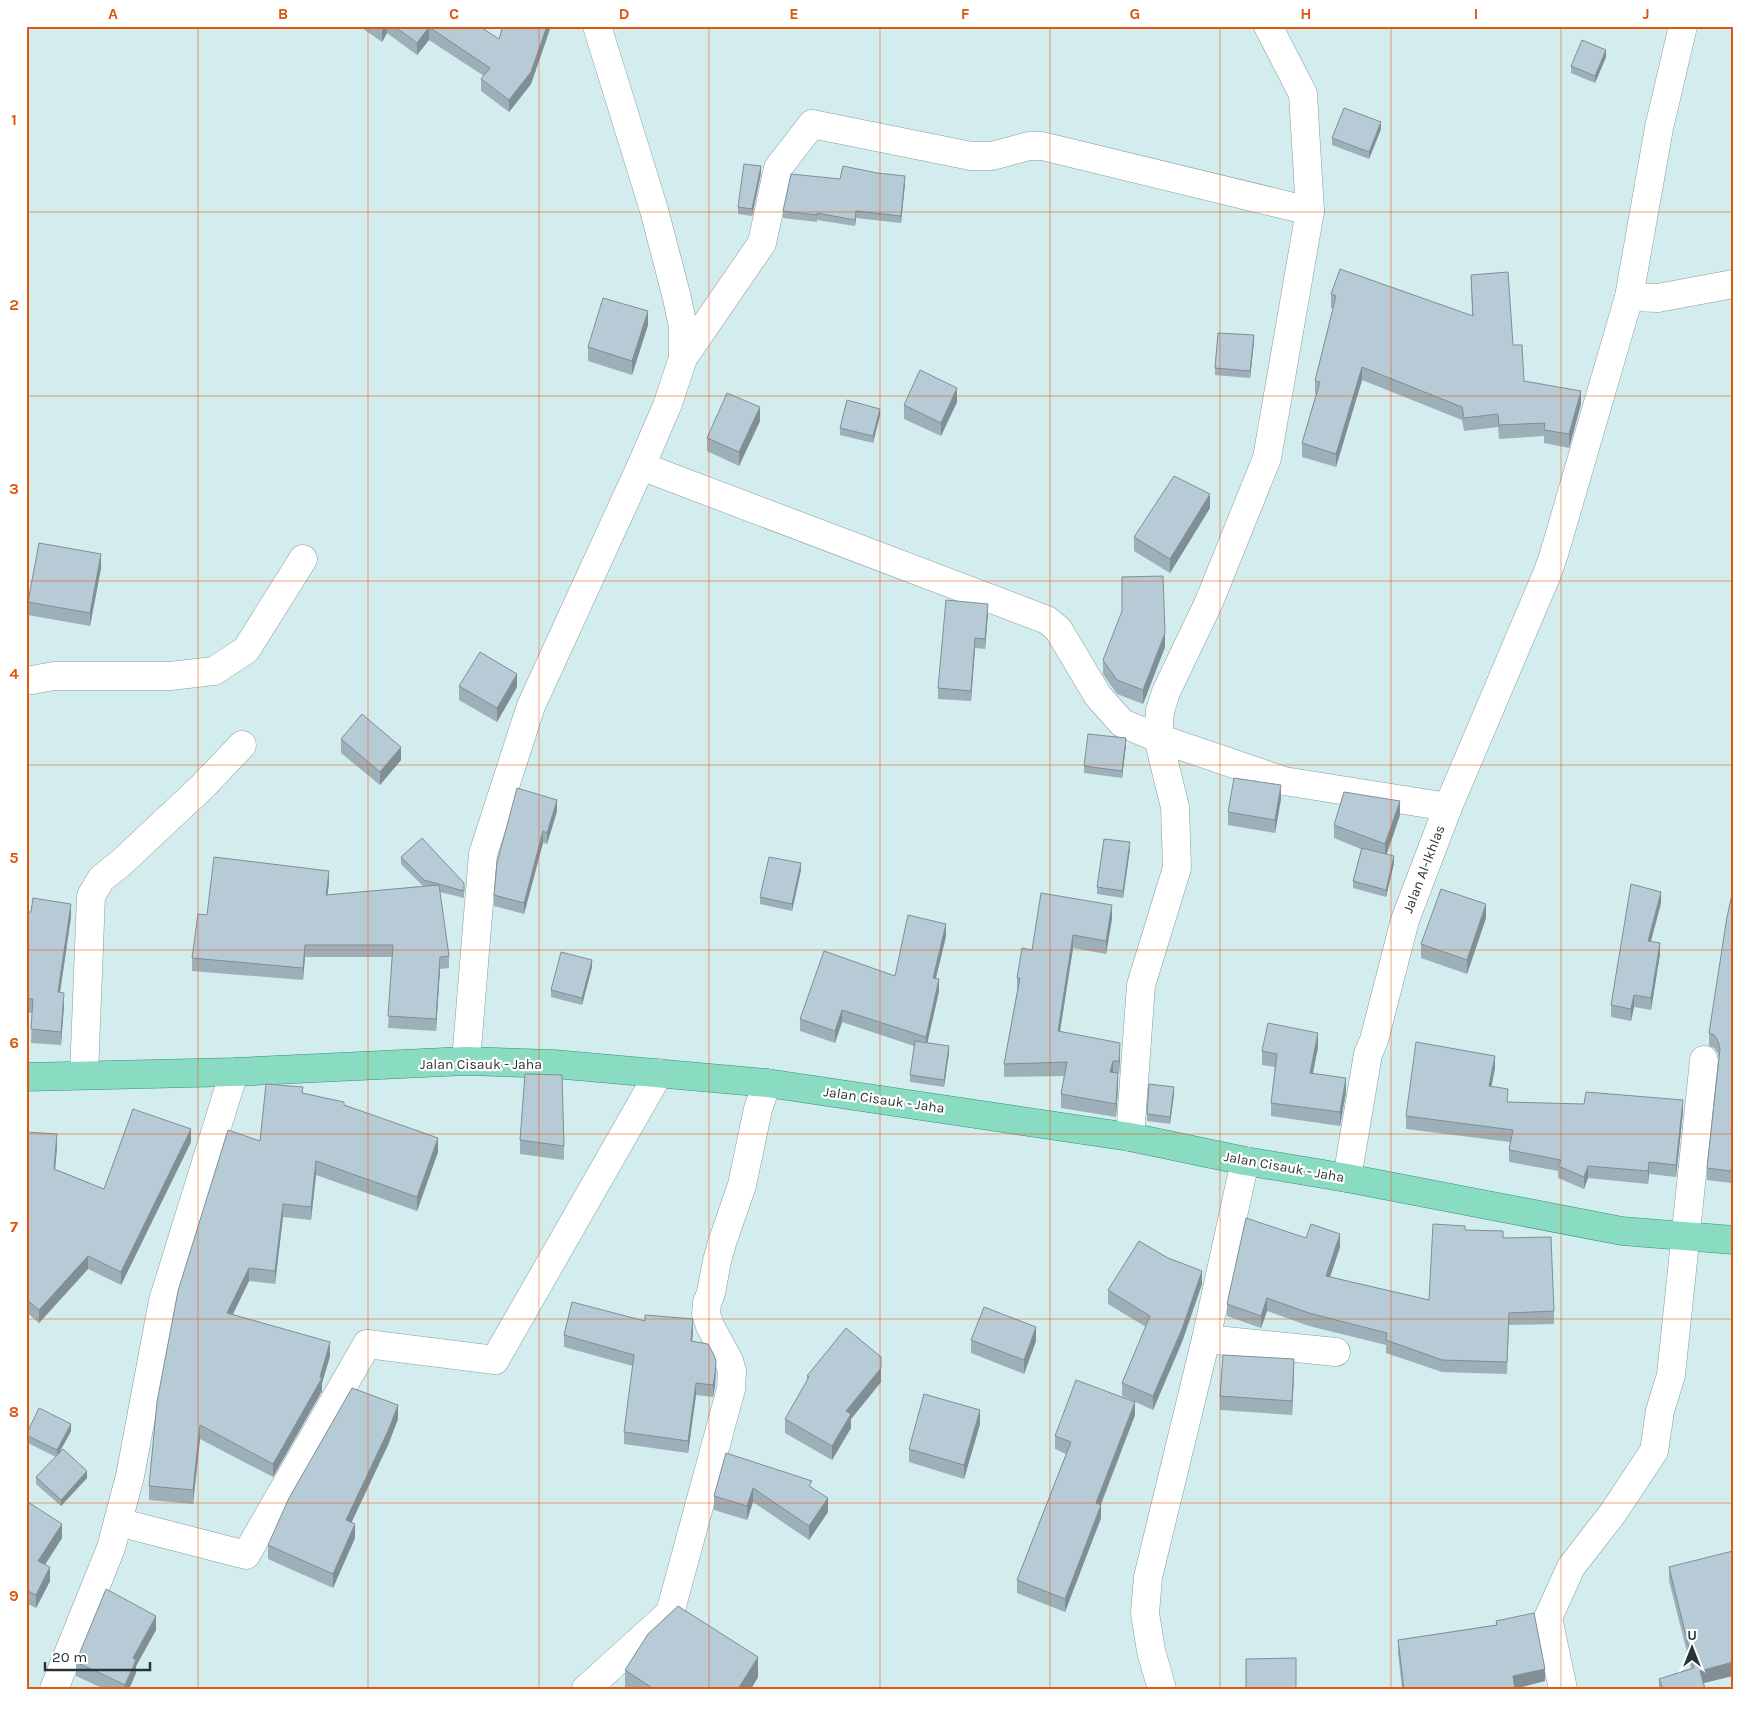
<svg xmlns="http://www.w3.org/2000/svg" width="1759" height="1715" font-family="Karla,sans-serif">
<style>
.lines{fill:none;stroke-linecap:round;stroke-linejoin:round}
.minor-casing{stroke:#859d9e;stroke-width:29}
.primary-casing{stroke:#349176;stroke-width:29}
.minor{stroke:#fff;stroke-width:28}
.primary{stroke:#89dbc2;stroke-width:28}
.wall{fill:#9dafb9}
.shaded-wall{fill:#808e96}
.building{fill:#b7cbd7;stroke:#808e96}
.grid{fill:none;stroke:#de570e;stroke-width:1;stroke-opacity:0.55}
.labels{text-anchor:middle;dominant-baseline:central;stroke-width:4.5;stroke-linejoin:round;paint-order:stroke}
.street-label{font-size:14px;fill:#2a3434;stroke:#fff}
.neatline{fill:none;stroke:#de570e;stroke-width:2}
.grid-label{font-size:16px;text-anchor:middle;font-weight:bold;fill:#de570e}
</style>
<rect width="100%" height="100%" fill="#d3ecee"/>
<g class="lines">
<!-- minor casing -->
<g class="minor-casing">
<g id="minor">
<polyline points="1629,297 1658,298 1733,284"/>
<polyline points="683,358 762,243 778,168 812,124 971,156 992,156 1029,146 1042,146 1310,211"/>
<polyline points="641,466 1047,620 1058,629 1098,696 1122,723 1158,738 1284,781 1448,807"/>
<polyline points="26,681 54,676 170,676 214,671 246,650 303,559"/>
<polyline points="466,1061 483,854 531,706 641,466 667,406 683,358 683,327 677,298 654,210 597,26"/>
<polyline points="84,1075 91,896 101,879 122,862 202,787 242,745"/>
<polyline points="1130,1137 1141,985 1177,868 1175,807 1158,738 1160,711 1166,692 1209,602 1267,458 1310,211 1303,94 1268,26"/>
<polyline points="1347,1178 1368,1054 1374,1040 1405,920 1448,807 1547,574 1554,554 1629,297 1659,128 1683,26"/>
<polyline points="1206,1339 1336,1352"/>
<polyline points="118,1522 246,1555 367,1344 495,1360 659,1073"/>
<polyline points="54,1689 111,1548 130,1476 163,1301 234,1072"/>
<polyline points="586,1689 670,1613 731,1389 732,1371 729,1361 710,1326 706,1314 707,1303 711,1293 717,1261 722,1243 742,1185 758,1109 767,1083"/>
<polyline points="1162,1689 1151,1651 1145,1613 1148,1577 1206,1339 1245,1161"/>
<polyline points="1563,1689 1548,1618 1571,1567 1613,1513 1654,1451 1660,1411 1671,1375 1704,1060"/>
</g>
</g>
<!-- primary casing -->
<g class="primary-casing">
<polyline id="primary" points="26,1077 234,1072 466,1061 554,1064 767,1083 1130,1137 1245,1161 1347,1178 1622,1231 1733,1240"/>
</g>
<!-- minor -->
<use href="#minor" class="minor"/>
<!-- primary -->
<use href="#primary" class="primary"/>
</g>
<!-- wall -->
<g class="wall">
<polygon points="359,26 479,26 499,39 503,26 551,26 531,84 509,112 481,91 481,79 484,76 429,40 417,55 387,33 382,42"/>
<polygon points="1606,57 1595,83 1571,73 1571,66"/>
<polygon points="1381,129 1369,159 1332,145 1332,138"/>
<polygon points="761,173 752,216 738,214 738,207"/>
<polygon points="840,179 905,183 901,223 856,218 855,226 817,220 817,222 783,218 783,211"/>
<polygon points="1471,275 1513,345 1524,381 1581,404 1569,448 1544,443 1544,436 1499,439 1498,427 1464,431 1462,420 1362,380 1336,467 1302,457 1302,443 1316,394 1315,394 1315,381 1333,308 1331,308 1331,294 1472,316"/>
<polygon points="648,325 632,375 588,361 588,347"/>
<polygon points="1254,342 1250,378 1215,375 1215,368"/>
<polygon points="957,402 941,436 904,419 904,405"/>
<polygon points="880,415 873,443 840,435 840,428"/>
<polygon points="760,421 739,466 707,451 707,438"/>
<polygon points="1210,508 1170,573 1134,551 1134,537"/>
<polygon points="101,568 90,626 28,615 28,602"/>
<polygon points="988,614 985,649 975,648 971,701 938,699 938,688"/>
<polygon points="1165,647 1143,704 1117,694 1103,674 1103,660"/>
<polygon points="459,686 517,687 497,722 459,700"/>
<polygon points="341,739 401,760 380,785 341,753"/>
<polygon points="1126,745 1122,778 1084,773 1084,766"/>
<polygon points="1281,799 1275,833 1228,825 1228,812"/>
<polygon points="557,811 547,844 543,843 524,914 494,906 494,895"/>
<polygon points="1400,815 1387,854 1394,863 1386,897 1353,888 1353,881 1361,849 1334,838 1334,825"/>
<polygon points="1130,849 1123,898 1097,894 1097,887"/>
<polygon points="401,857 464,890 464,898 440,892 449,956 449,968 440,969 436,1031 388,1028 392,957 305,957 303,980 192,971 192,958 207,915 329,883 327,895 423,886 401,864"/>
<polygon points="801,870 792,911 760,904 760,897"/>
<polygon points="1733,890 1733,1169 1731,1183 1707,1180 1707,1168 1719,1057 1718,1053 1714,1048 1709,1046 1709,1033"/>
<polygon points="1661,903 1651,941 1660,954 1651,1010 1634,1007 1631,1021 1611,1017 1611,1005"/>
<polygon points="26,912 71,917 60,992 64,1006 61,1045 31,1043 32,1013 26,1012"/>
<polygon points="1486,918 1467,974 1421,958 1421,944"/>
<polygon points="1112,919 1106,954 1073,948 1060,1031 1120,1057 1119,1074 1118,1074 1118,1087 1116,1117 1061,1108 1061,1094 1064,1076 1004,1077 1004,1064 1017,991 1017,978 1032,950"/>
<polygon points="946,936 936,978 939,991 927,1043 949,1053 944,1087 910,1082 910,1075 914,1046 842,1022 835,1043 800,1031 800,1019 895,976"/>
<polygon points="592,967 582,1005 551,997 551,990"/>
<polygon points="1318,1047 1313,1073 1346,1092 1340,1126 1271,1116 1271,1103 1275,1067 1262,1065 1262,1051"/>
<polygon points="1495,1068 1491,1087 1508,1102 1683,1112 1676,1177 1649,1174 1648,1184 1588,1178 1584,1189 1558,1178 1558,1171 1509,1162 1509,1150 1510,1142 1406,1129 1406,1116"/>
<polygon points="303,1093 344,1105 438,1152 417,1211 316,1175 311,1220 283,1217 275,1284 249,1281 233,1314 330,1356 322,1383 322,1391 273,1477 200,1439 193,1504 149,1500 149,1486 260,1141"/>
<polygon points="1174,1094 1170,1124 1147,1121 1147,1114"/>
<polygon points="26,1132 57,1147 55,1169 104,1189 191,1142 121,1285 88,1269 39,1323 26,1312"/>
<polygon points="520,1140 564,1146 564,1160 520,1154"/>
<polygon points="1465,1230 1503,1238 1554,1311 1554,1324 1509,1325 1507,1374 1442,1372 1386,1353 1386,1345 1309,1326 1267,1311 1261,1328 1227,1316 1227,1304 1306,1238 1340,1247 1330,1277 1429,1300"/>
<polygon points="1202,1284 1182,1342 1153,1410 1122,1396 1122,1383 1146,1327 1108,1304 1108,1290"/>
<polygon points="645,1321 693,1331 692,1342 716,1373 715,1386 713,1397 696,1395 688,1453 624,1444 624,1432 633,1366 564,1347 564,1335"/>
<polygon points="971,1340 1036,1341 1024,1374 971,1353"/>
<polygon points="1294,1373 1292,1415 1220,1410 1220,1396"/>
<polygon points="807,1376 881,1382 851,1419 851,1428 832,1460 785,1433 785,1419 807,1381"/>
<polygon points="1135,1415 1101,1505 1101,1518 1065,1612 1017,1593 1017,1580 1066,1454 1055,1449 1055,1436"/>
<polygon points="398,1419 388,1445 351,1523 355,1538 333,1588 268,1559 268,1545"/>
<polygon points="980,1424 964,1479 909,1462 909,1449"/>
<polygon points="71,1431 59,1453 87,1478 61,1506 36,1484 36,1477 56,1457 26,1442 26,1434"/>
<polygon points="726,1453 812,1488 828,1512 809,1540 753,1502 747,1520 714,1510 714,1496"/>
<polygon points="26,1505 62,1538 45,1565 50,1581 36,1608 26,1603"/>
<polygon points="1669,1567 1704,1683 1705,1689 1659,1689 1659,1679 1691,1668 1669,1581"/>
<polygon points="1496,1621 1545,1681 1515,1689 1402,1689 1398,1653 1398,1640 1496,1625"/>
<polygon points="156,1630 136,1666 136,1673 129,1689 104,1689 76,1676 76,1662"/>
<polygon points="625,1670 758,1677 751,1689 625,1689"/>
</g>
<!-- shaded-wall -->
<g class="shaded-wall">
<polygon points="384,26 387,26 387,33 382,42 382,29"/>
<polygon points="547,26 551,26 531,84 509,112 509,100"/>
<polygon points="429,27 429,40 417,55 417,43"/>
<polygon points="1606,50 1606,57 1595,83 1595,76"/>
<polygon points="1381,122 1381,129 1369,159 1369,152"/>
<polygon points="761,166 761,173 752,216 752,209"/>
<polygon points="905,176 905,183 901,223 901,216"/>
<polygon points="856,211 856,218 855,226 855,220"/>
<polygon points="648,311 648,325 632,375 632,361"/>
<polygon points="1254,335 1254,342 1250,378 1250,371"/>
<polygon points="1362,367 1362,380 1336,467 1336,454"/>
<polygon points="957,388 957,402 941,436 941,423"/>
<polygon points="1581,391 1581,404 1569,448 1569,434"/>
<polygon points="760,407 760,421 739,466 739,452"/>
<polygon points="880,409 880,415 873,443 873,436"/>
<polygon points="1210,494 1210,508 1170,573 1170,559"/>
<polygon points="101,554 101,568 90,626 90,613"/>
<polygon points="988,604 988,614 985,649 985,639"/>
<polygon points="1165,633 1165,647 1143,704 1143,690"/>
<polygon points="975,638 975,648 971,701 971,691"/>
<polygon points="517,674 517,687 497,722 497,708"/>
<polygon points="1126,738 1126,745 1122,778 1122,771"/>
<polygon points="401,747 401,760 380,785 380,772"/>
<polygon points="1281,785 1281,799 1275,833 1275,820"/>
<polygon points="557,800 557,811 547,844 547,833"/>
<polygon points="1400,801 1400,815 1385,858 1385,844"/>
<polygon points="543,831 543,843 524,914 524,903"/>
<polygon points="1130,842 1130,849 1123,898 1123,891"/>
<polygon points="1394,856 1394,863 1386,897 1386,890"/>
<polygon points="801,863 801,870 792,911 792,904"/>
<polygon points="329,871 329,883 326,907 326,895"/>
<polygon points="1661,892 1661,903 1648,952 1648,941"/>
<polygon points="71,904 71,917 58,1006 58,992"/>
<polygon points="1486,904 1486,918 1467,974 1467,960"/>
<polygon points="1112,905 1112,919 1106,954 1106,941"/>
<polygon points="946,924 946,936 933,990 933,978"/>
<polygon points="1073,935 1073,948 1058,1044 1058,1031"/>
<polygon points="1660,943 1660,954 1651,1010 1651,998"/>
<polygon points="305,945 305,957 303,980 303,968"/>
<polygon points="440,957 440,969 436,1031 436,1019"/>
<polygon points="592,960 592,967 582,1005 582,998"/>
<polygon points="939,979 939,991 926,1049 926,1037"/>
<polygon points="64,993 64,1006 61,1045 61,1032"/>
<polygon points="1634,995 1634,1007 1631,1021 1631,1009"/>
<polygon points="842,1010 842,1022 835,1043 835,1031"/>
<polygon points="1318,1033 1318,1047 1310,1087 1310,1073"/>
<polygon points="1120,1043 1120,1057 1119,1074 1119,1061"/>
<polygon points="949,1046 949,1053 944,1087 944,1080"/>
<polygon points="1495,1056 1495,1068 1489,1099 1489,1086"/>
<polygon points="1113,1061 1113,1074 1110,1072"/>
<polygon points="1118,1073 1118,1087 1116,1117 1116,1104"/>
<polygon points="1346,1078 1346,1092 1340,1126 1340,1112"/>
<polygon points="1174,1087 1174,1094 1170,1124 1170,1117"/>
<polygon points="1683,1100 1683,1112 1676,1177 1676,1165"/>
<polygon points="191,1129 191,1142 121,1285 121,1272"/>
<polygon points="57,1134 57,1147 54,1182 54,1169"/>
<polygon points="438,1138 438,1152 417,1211 417,1197"/>
<polygon points="1733,1157 1733,1169 1731,1183 1731,1171"/>
<polygon points="316,1161 316,1175 311,1220 311,1207"/>
<polygon points="1649,1162 1649,1174 1648,1184 1648,1171"/>
<polygon points="1588,1166 1588,1178 1584,1189 1584,1177"/>
<polygon points="283,1204 283,1217 275,1284 275,1271"/>
<polygon points="1340,1234 1340,1247 1326,1289 1326,1276"/>
<polygon points="88,1256 88,1269 39,1323 39,1310"/>
<polygon points="249,1268 249,1281 227,1326 227,1313"/>
<polygon points="1202,1271 1202,1284 1182,1342 1153,1410 1153,1396"/>
<polygon points="1267,1298 1267,1311 1261,1328 1261,1316"/>
<polygon points="693,1319 693,1331 691,1354 691,1341"/>
<polygon points="1036,1327 1036,1341 1024,1374 1024,1360"/>
<polygon points="330,1342 330,1356 322,1383 322,1391 273,1477 273,1464 320,1377"/>
<polygon points="1294,1359 1294,1373 1292,1415 1292,1401"/>
<polygon points="716,1361 715,1386 713,1397 713,1385"/>
<polygon points="881,1368 881,1382 851,1419 851,1428 832,1460 832,1446 846,1411"/>
<polygon points="696,1383 696,1395 688,1453 688,1441"/>
<polygon points="1135,1402 1135,1415 1096,1516 1096,1503"/>
<polygon points="398,1405 398,1419 388,1445 346,1534 346,1520"/>
<polygon points="980,1410 980,1424 964,1479 964,1465"/>
<polygon points="71,1424 71,1431 57,1457 57,1450"/>
<polygon points="200,1425 200,1439 193,1504 193,1490"/>
<polygon points="87,1471 87,1478 61,1506 61,1500"/>
<polygon points="753,1488 753,1502 747,1520 747,1506"/>
<polygon points="828,1498 828,1512 809,1540 809,1526"/>
<polygon points="1101,1505 1101,1518 1065,1612 1065,1599"/>
<polygon points="62,1524 62,1538 38,1575 38,1561"/>
<polygon points="355,1524 355,1538 333,1588 333,1574"/>
<polygon points="50,1567 50,1581 36,1608 36,1595"/>
<polygon points="156,1616 156,1630 136,1666 136,1673 129,1689 125,1689 125,1685 133,1658"/>
<polygon points="758,1657 758,1677 751,1689 738,1689"/>
<polygon points="1733,1662 1733,1676 1700,1684 1700,1671"/>
<polygon points="1545,1669 1545,1681 1513,1689 1513,1676"/>
</g>
<!-- building -->
<g class="building">
<polygon points="377,26 384,26 382,29"/>
<polygon points="394,26 479,26 499,39 503,26 547,26 531,72 509,100 481,79 490,68 429,27 417,43"/>
<polygon points="1582,40 1606,50 1595,76 1571,66"/>
<polygon points="1344,108 1381,122 1369,152 1332,138"/>
<polygon points="744,164 761,166 752,209 738,207"/>
<polygon points="843,166 877,173 905,176 901,216 856,211 855,220 817,213 817,215 783,211 791,174 840,179"/>
<polygon points="1340,269 1473,316 1471,275 1508,272 1513,345 1522,345 1524,381 1581,391 1569,434 1544,430 1545,423 1499,425 1498,414 1464,418 1462,407 1362,367 1336,454 1302,443 1320,382 1315,381 1336,296 1331,294"/>
<polygon points="603,298 648,311 632,361 588,347"/>
<polygon points="1218,333 1254,335 1250,371 1215,368"/>
<polygon points="920,370 957,388 941,423 904,405"/>
<polygon points="727,393 760,407 739,452 707,438"/>
<polygon points="847,400 880,409 873,436 840,428"/>
<polygon points="1174,476 1210,494 1170,559 1134,537"/>
<polygon points="39,543 101,554 90,613 28,602"/>
<polygon points="1163,576 1165,633 1143,690 1117,680 1103,660 1122,611 1122,577"/>
<polygon points="946,600 988,604 985,639 975,638 971,691 938,688"/>
<polygon points="480,652 517,674 497,708 459,686"/>
<polygon points="362,714 401,747 380,772 341,739"/>
<polygon points="1088,734 1126,738 1122,771 1084,766"/>
<polygon points="1234,778 1281,785 1275,820 1228,812"/>
<polygon points="517,788 557,800 547,833 543,831 524,903 494,895 497,863"/>
<polygon points="1344,792 1400,801 1385,844 1334,825"/>
<polygon points="422,838 464,883 464,891 424,880 401,857"/>
<polygon points="1104,839 1130,842 1123,891 1097,887"/>
<polygon points="1362,848 1394,856 1386,890 1353,881"/>
<polygon points="214,857 329,871 326,895 439,885 449,956 440,957 436,1019 388,1016 393,945 305,945 303,968 192,958 198,914 207,915"/>
<polygon points="769,857 801,863 792,904 760,897"/>
<polygon points="1631,884 1661,892 1648,941 1660,943 1651,998 1634,995 1631,1009 1611,1005"/>
<polygon points="1441,889 1486,904 1467,960 1421,944"/>
<polygon points="1733,890 1733,1157 1731,1171 1707,1168 1720,1049 1718,1041 1714,1035 1709,1033 1727,917"/>
<polygon points="1041,893 1112,905 1106,941 1073,935 1058,1031 1120,1043 1119,1061 1113,1061 1110,1072 1118,1073 1116,1104 1061,1094 1067,1062 1004,1064 1020,978 1017,978 1022,948 1032,950"/>
<polygon points="33,898 71,904 58,992 64,993 61,1032 31,1029 33,999 26,998 26,912 31,912"/>
<polygon points="908,915 946,924 933,978 939,979 926,1037 842,1010 835,1031 800,1019 824,951 895,976"/>
<polygon points="561,952 592,960 582,998 551,990"/>
<polygon points="1268,1023 1318,1033 1310,1073 1346,1078 1340,1112 1271,1103 1277,1054 1262,1051"/>
<polygon points="915,1041 949,1046 944,1080 910,1075"/>
<polygon points="1416,1042 1495,1056 1489,1086 1508,1089 1507,1102 1584,1104 1586,1092 1683,1100 1676,1165 1649,1162 1648,1171 1588,1166 1584,1177 1558,1166 1561,1160 1509,1150 1513,1130 1406,1116"/>
<polygon points="525,1074 562,1075 564,1146 520,1140"/>
<polygon points="266,1084 303,1087 302,1093 344,1102 344,1105 438,1138 417,1197 316,1161 311,1207 283,1204 275,1271 249,1268 227,1313 330,1342 320,1377 322,1378 273,1464 200,1425 193,1490 149,1486 157,1402 178,1291 228,1130 260,1141"/>
<polygon points="1149,1084 1174,1087 1170,1117 1147,1114"/>
<polygon points="133,1109 191,1129 121,1272 88,1256 39,1310 26,1299 26,1132 57,1134 54,1169 104,1189"/>
<polygon points="1246,1218 1306,1238 1311,1224 1340,1234 1326,1276 1429,1300 1433,1224 1465,1226 1465,1230 1503,1231 1503,1238 1551,1237 1554,1311 1509,1313 1507,1362 1442,1360 1386,1340 1387,1333 1309,1313 1267,1298 1261,1316 1227,1304"/>
<polygon points="1139,1241 1168,1258 1202,1271 1182,1329 1153,1396 1122,1383 1150,1316 1108,1290"/>
<polygon points="572,1302 645,1321 645,1315 693,1319 691,1341 708,1344 714,1355 716,1361 715,1374 713,1385 696,1383 688,1441 624,1432 634,1355 564,1335"/>
<polygon points="984,1307 1036,1327 1024,1360 971,1340"/>
<polygon points="846,1328 881,1357 881,1368 846,1411 851,1414 832,1446 785,1419 809,1377 807,1376"/>
<polygon points="1223,1355 1294,1359 1292,1401 1220,1396"/>
<polygon points="1076,1380 1135,1402 1096,1503 1101,1505 1065,1599 1017,1580 1071,1442 1055,1436"/>
<polygon points="352,1388 398,1405 388,1431 346,1520 355,1524 333,1574 268,1545 289,1498"/>
<polygon points="924,1394 980,1410 964,1465 909,1449"/>
<polygon points="39,1408 71,1424 57,1450 26,1435"/>
<polygon points="63,1449 87,1471 61,1500 36,1477"/>
<polygon points="726,1453 812,1481 809,1486 828,1498 809,1526 753,1488 747,1506 714,1496"/>
<polygon points="28,1502 62,1524 38,1561 50,1567 36,1595 26,1590 26,1505"/>
<polygon points="1733,1551 1733,1662 1700,1671 1705,1689 1663,1689 1659,1679 1694,1668 1669,1567"/>
<polygon points="106,1589 156,1616 133,1658 136,1660 125,1685 76,1662"/>
<polygon points="678,1606 758,1657 738,1689 654,1689 625,1670 648,1634"/>
<polygon points="1534,1613 1545,1669 1513,1676 1515,1689 1404,1689 1398,1640 1497,1625 1496,1621"/>
<polygon points="1296,1658 1296,1689 1246,1689 1246,1659"/>
</g>
<!-- grid -->
<path class="grid" d="M198,26V1689M368,26V1689M539,26V1689M709,26V1689M880,26V1689M1050,26V1689M1220,26V1689M1391,26V1689M1561,26V1689M26,212H1733M26,396H1733M26,581H1733M26,765H1733M26,950H1733M26,1134H1733M26,1319H1733M26,1503H1733"/>
<g class="labels">
<!-- street labels -->
<g class="street-label">
<text transform="translate(1424 869) rotate(-69)">Jalan Al-Ikhlas</text>
<text x="481" y="1064">Jalan Cisauk - Jaha</text>
<text transform="translate(884 1100) rotate(8)">Jalan Cisauk - Jaha</text>
<text transform="translate(1284 1167) rotate(10)">Jalan Cisauk - Jaha</text>
</g>
</g>
<!-- border -->
<rect width="1759" height="1715" fill="none" stroke="#ffffff" stroke-width="55"/>
<!-- north arrow -->
<g transform="translate(1692 1648)" stroke="#ffffff" stroke-width="4" paint-order="stroke">
<path d="M0-4L9 19L0 12L-9 19Z" fill="#2a3434"/>
<text y="-8" font-size="14" font-weight="bold" text-anchor="middle" fill="#2a3434">U</text>
</g>
<!-- scale -->
<path d="M45 1662v8h105v-8" fill="none" stroke="#2a3434" stroke-width="2.5"/>
<text x="52" y="1662" font-size="15" fill="#2a3434" stroke="#ffffff" stroke-width="4" paint-order="stroke">20 m</text>
<rect x="28" y="28" width="1704" height="1660" class="neatline"/>
<g class="grid-label">
<text x="113" y="19">A</text>
<text x="283" y="19">B</text>
<text x="454" y="19">C</text>
<text x="624" y="19">D</text>
<text x="794" y="19">E</text>
<text x="965" y="19">F</text>
<text x="1135" y="19">G</text>
<text x="1306" y="19">H</text>
<text x="1476" y="19">I</text>
<text x="1646" y="19">J</text>
<text x="14" y="125">1</text>
<text x="14" y="310">2</text>
<text x="14" y="494">3</text>
<text x="14" y="679">4</text>
<text x="14" y="863">5</text>
<text x="14" y="1048">6</text>
<text x="14" y="1232">7</text>
<text x="14" y="1417">8</text>
<text x="14" y="1601">9</text>
</g>
</svg>
